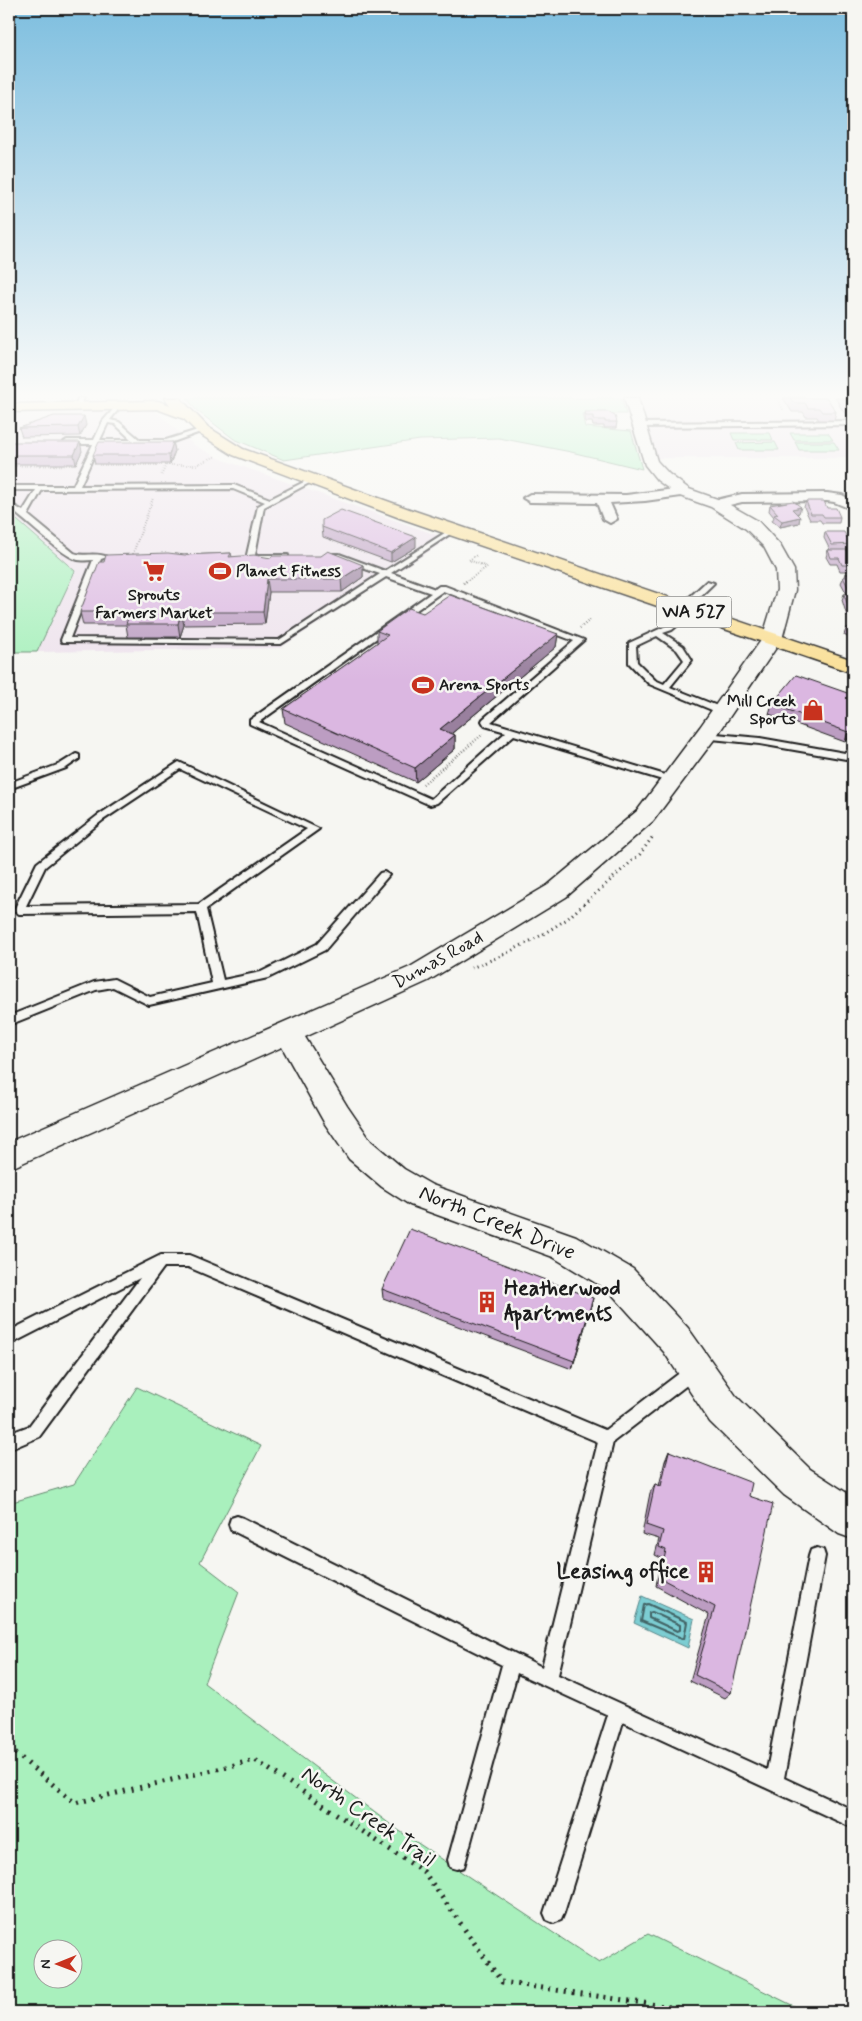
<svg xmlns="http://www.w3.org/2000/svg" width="862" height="2021" font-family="Mynerve,sans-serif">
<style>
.built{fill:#eee3ed}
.green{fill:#a9f0bd;stroke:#62866c;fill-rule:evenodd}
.water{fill:#7ccdd2;stroke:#568689}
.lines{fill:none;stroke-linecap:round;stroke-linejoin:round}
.shore{stroke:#426365;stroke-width:2}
.service-casing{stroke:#1c1c1c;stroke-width:4}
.minor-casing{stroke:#1c1c1c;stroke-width:4}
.tertiary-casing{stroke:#1c1c1c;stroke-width:3}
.primary-casing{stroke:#1c1c1c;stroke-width:3}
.path-far3{stroke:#1c1c1c;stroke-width:2;stroke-dasharray:0.5 2;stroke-linecap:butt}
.path-far2{stroke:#1c1c1c;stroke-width:2.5;stroke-dasharray:0.5 2.5;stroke-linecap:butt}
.path-far1{stroke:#1c1c1c;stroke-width:3;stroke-dasharray:1 4;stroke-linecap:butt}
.path{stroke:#1c1c1c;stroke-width:5;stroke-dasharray:2 6;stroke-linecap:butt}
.service{fill:#f6f6f2;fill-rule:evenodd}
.minor{fill:#f6f6f2;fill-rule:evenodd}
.tertiary{fill:#f6f6f2;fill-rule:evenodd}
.primary{fill:#fadf96;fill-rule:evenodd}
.wall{fill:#bc9dc2;stroke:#1c1c1c}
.shaded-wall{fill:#99809e;stroke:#1c1c1c}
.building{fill:#dbb7e1;stroke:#1c1c1c}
.labels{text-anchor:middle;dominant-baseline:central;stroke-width:5;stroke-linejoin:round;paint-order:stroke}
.far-poi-label{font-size:16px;font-weight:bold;fill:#1c1c1c;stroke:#f6f6f2;text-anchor:start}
.shield{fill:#f6f6f2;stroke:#5d5d5c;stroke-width:1}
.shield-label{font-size:18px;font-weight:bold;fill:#1c1c1c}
.street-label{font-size:19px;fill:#1c1c1c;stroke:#f6f6f2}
.near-street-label{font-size:22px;fill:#1c1c1c;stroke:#f6f6f2}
.near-poi-label{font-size:22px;font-weight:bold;fill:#1c1c1c;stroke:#f6f6f2;text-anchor:start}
</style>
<rect width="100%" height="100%" fill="#f6f6f2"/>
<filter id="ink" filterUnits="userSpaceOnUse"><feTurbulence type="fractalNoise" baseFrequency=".02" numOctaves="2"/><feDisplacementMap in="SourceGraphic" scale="10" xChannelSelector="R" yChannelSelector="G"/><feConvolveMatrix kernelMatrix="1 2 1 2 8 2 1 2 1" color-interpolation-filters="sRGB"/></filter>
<g filter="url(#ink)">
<!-- built -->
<g class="built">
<polygon points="631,398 853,398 853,458 649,458"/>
<polygon points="154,410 194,445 221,459 448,539 280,648 37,652 75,571 9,513 9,414 11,411"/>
</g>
<!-- green -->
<g class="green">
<polygon points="187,398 621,398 626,414 582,414 585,427 631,431 642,469 571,452 499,438 420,440 284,460 234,439 196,410"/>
<polygon points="731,433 770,433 773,440 734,440"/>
<polygon points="790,433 828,433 833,440 794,440"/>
<polygon points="775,442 779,450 739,450 736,443"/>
<polygon points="795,442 834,442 839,450 799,450"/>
<polygon points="9,513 75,571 37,652 9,652"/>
<path d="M137,1387L261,1446L200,1562L239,1592L204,1683L395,1828L599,1963L648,1934L806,2012H9V1503L74,1484ZM42,1948H72V1978H42Z"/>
</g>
<!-- water -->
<polygon class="water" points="642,1596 694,1619 688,1648 634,1623"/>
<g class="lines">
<!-- shore -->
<g class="shore">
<polygon points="648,1604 687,1622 684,1639 641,1621 644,1605"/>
<polygon points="652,1612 680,1625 680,1630 677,1631 649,1618 649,1613"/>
</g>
<!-- service casing -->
<g class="service-casing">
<g id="service">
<polygon points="78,398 84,398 78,409 74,409"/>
<path d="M117,405L120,407L110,420L119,422L140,440H166L201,429L206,430L167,444H99L80,486L234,485L270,499L310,479L315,480L264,507L255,555H288V559H246L258,506L265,502L233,489L42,490L28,515L74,553C84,557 98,552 107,557L101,559L70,638L279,640L380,574L333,558V554H339L385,571L454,527L457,529L456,530L391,573L435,589L439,586H445L584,640L491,722L675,778L677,780L672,783L669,782L514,735L437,803L430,805L250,724V720L431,593L386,577L281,644L62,642L61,640L93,560C88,560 83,561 78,560C63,557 25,519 9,508V503L23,511L36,490H9V486H73L93,444H67L64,442L67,440H94L103,421ZM108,423L115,424L132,440H100ZM443,591L574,641L483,719L482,721L485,726L506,732L431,799L259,722Z"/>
<polygon points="853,421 853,425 639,427 636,425 639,423"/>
<polygon points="707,581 714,583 686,610 680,610 680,606"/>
<path d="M687,609L694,611L672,630L663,633L683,646L692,660L670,687L725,709V713H719L649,684L629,663V643L666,626ZM657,636L677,650L684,660L664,684L655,680L637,662L636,646Z"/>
<polygon points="705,733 760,738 845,753 853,749 853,756 846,759 760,744 702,738 702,734"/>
<polygon points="76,754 79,755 79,759 66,768 9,789 9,783 60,764"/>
<path d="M179,762L319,829L206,909L223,980L261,972L317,944L380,873L384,872L389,875L325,950L268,978L149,1005L113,987L96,990L9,1025V1016L94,982L114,979L150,997L212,983L197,912L19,914L14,910L37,863L97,816ZM180,769L307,829L199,904L26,906L45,867L103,820Z"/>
<polygon points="161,1255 189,1255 194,1257 605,1430 690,1365 695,1363 700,1365 702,1370 700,1375 613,1442 558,1675 767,1770 809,1556 811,1550 817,1548 823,1550 825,1556 784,1778 853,1810 853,1828 623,1722 564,1913 561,1920 554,1923 547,1920 544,1913 608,1715 517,1673 466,1860 464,1867 457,1869 450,1867 448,1860 502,1665 231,1530 229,1524 231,1518 237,1516 243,1518 542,1667 598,1442 188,1267 164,1267 39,1437 13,1448 9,1446 9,1431 13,1432 29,1426 140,1278 9,1345 9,1331"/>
</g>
</g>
<!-- minor casing -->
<g class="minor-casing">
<g id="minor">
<polygon points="683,488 688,489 690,492 688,495 645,501 610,503 617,519 610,523 603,519 597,503 530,502 523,498 530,494 626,495"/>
<polygon points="827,493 842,495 853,501 853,510 834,502 827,501 742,502 717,508 710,504 712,501 742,494"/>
</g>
</g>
<!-- tertiary casing -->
<g class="tertiary-casing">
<polygon id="tertiary" points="624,398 638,398 657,461 669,474 689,489 723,501 758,521 780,545 794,570 795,590 782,639 716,737 653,821 566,897 428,981 305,1037 347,1106 371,1141 404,1169 432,1185 576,1236 633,1269 688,1328 736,1396 810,1469 853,1497 853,1539 839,1534 784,1495 710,1422 664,1352 609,1291 553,1257 410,1205 382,1187 349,1159 325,1124 282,1047 9,1169 9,1142 410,967 548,885 637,811 700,727 762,639 777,590 776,570 764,547 746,529 711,507 677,495 657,480 645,465"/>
</g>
<!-- primary casing -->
<g class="primary-casing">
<polygon id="primary" points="165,398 180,398 208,427 243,449 412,510 853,660 853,673 400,518 233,455 198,433 184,419 157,409 9,412 9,404 158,401 170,405"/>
</g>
<!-- path-far3 -->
<g class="path-far3">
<polyline points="777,398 784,411"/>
<polyline points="99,465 166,465 161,476"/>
<polyline points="166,465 196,465 216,456"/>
<polyline points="9,466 73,465"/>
<polyline points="132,556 153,498"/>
<polyline points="464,583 487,567 469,560 477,555"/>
</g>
<!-- path-far2 -->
<g class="path-far2">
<polyline points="463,583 466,581"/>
<polyline points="580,628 591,619"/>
<polyline points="423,784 483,734"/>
</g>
<!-- path-far1 -->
<polyline class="path-far1" points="471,968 501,956 540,936 567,919 640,854 654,835"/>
<!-- path -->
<polyline class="path" points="9,1748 75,1803 255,1760 424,1872 502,1982 677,2008 683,2012"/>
<!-- service -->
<use href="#service" class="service"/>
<!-- minor -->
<use href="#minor" class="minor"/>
<!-- tertiary -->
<use href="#tertiary" class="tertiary"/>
<!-- primary -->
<use href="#primary" class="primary"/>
</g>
<!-- wall -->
<g class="wall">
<polygon points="783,398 827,398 836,412 834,420 819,420 817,417 806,417 803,412 792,412"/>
<polygon points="835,398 853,398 853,417 848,418 839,405 840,403 839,403"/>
<polygon points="585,412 617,422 616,428 604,428 604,426 593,426 592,422 585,422"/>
<polygon points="86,425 80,436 22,437 19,428"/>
<polygon points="173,442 175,451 170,464 95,464 93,455"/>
<polygon points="9,444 82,451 76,464 9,464"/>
<polygon points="806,501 827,508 840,517 839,523 822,523 820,520 810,520 804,507"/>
<polygon points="770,505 799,513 797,514 799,523 780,527 772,521 774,517 769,511"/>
<polygon points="322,527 416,547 391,562 323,537"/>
<polygon points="825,532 847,538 853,541 853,571 840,571 837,564 830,564 826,557 828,550 830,550 824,538"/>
<polygon points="231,553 232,557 271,558 363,565 363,577 342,592 269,592 265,624 184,625 180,637 128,637 126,625 83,625 80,612 185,555"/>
<polygon points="845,574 853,574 853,616 847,616 842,600 844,594 847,594 841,583"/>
<polygon points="423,613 558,634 556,647 451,734 455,735 455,749 416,782 285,723 283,709 377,643 377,631"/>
<polygon points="853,624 853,640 844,635 846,629"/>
<polygon points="853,695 853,733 845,742 769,714 772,704"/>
<polygon points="382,1289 591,1307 572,1369 383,1298"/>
<polygon points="669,1451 749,1496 731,1693 725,1698 690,1681 709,1615 656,1586 661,1558 655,1555 659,1539 642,1534 650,1493 655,1484 659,1486 665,1461"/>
</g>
<!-- shaded-wall -->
<g class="shaded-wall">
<polygon points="84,416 86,425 80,436 78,427"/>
<polygon points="80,442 82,451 76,464 74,455"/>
<polygon points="173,442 175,451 170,464 169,455"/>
<polygon points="801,507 799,513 790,515 792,509"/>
<polygon points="800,517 799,523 780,527 782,521"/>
<polygon points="416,537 416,547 391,562 391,553"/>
<polygon points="363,565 363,577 342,592 341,579"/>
<polygon points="267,579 269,592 265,624 263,612"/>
<polygon points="181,612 184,625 180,637 178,624"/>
<polygon points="558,634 556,647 440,743 440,729"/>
<polygon points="853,727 853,733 845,742 848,732"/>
<polygon points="455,735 455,749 416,782 415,768"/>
<polygon points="593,1298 591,1307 572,1369 574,1361"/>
</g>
<!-- building -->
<g class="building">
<polygon points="790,398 827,398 836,412 822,412 819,408 808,408 805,403 794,403"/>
<polygon points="843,398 853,398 853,409 850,409"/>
<polygon points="585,412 608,412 615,416 617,422 605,422 605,420 593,420 593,416 586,416"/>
<polygon points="54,416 84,416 78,427 19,428"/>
<polygon points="10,442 80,442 74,455 9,455 9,444"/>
<polygon points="99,442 173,442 169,455 93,455"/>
<polygon points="793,501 801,507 792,509 800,517 782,521 774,515 778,514 770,505"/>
<polygon points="806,501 824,501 827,508 836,508 840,517 824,517 822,514 811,514"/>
<polygon points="341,510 416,537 391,553 322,527 322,520"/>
<polygon points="825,532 844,532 847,538 851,538 853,541 853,544 832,545"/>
<polygon points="828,550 853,550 853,565 842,565 839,558 831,558"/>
<polygon points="328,551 363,565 341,579 267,579 263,612 181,612 178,624 126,624 130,612 80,612 99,562 104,562 106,555 168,553 185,555 231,553 229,557 254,555 271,558 272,556 321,556"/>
<polygon points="845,574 853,574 853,589 849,589 843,577 846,577"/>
<polygon points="844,594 853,594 853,609 849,609"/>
<polygon points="450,595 558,634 440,729 455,735 415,768 283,709 388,635 377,631 409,608 423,613"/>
<polygon points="853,624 853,632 846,629"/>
<polygon points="796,675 853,695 853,727 848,732 772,704"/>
<polygon points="410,1229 593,1298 574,1361 382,1289"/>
<polygon points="669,1451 752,1483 749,1496 773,1504 731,1693 695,1675 715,1607 660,1578 666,1550 659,1547 663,1531 646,1525 655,1484 661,1486"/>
</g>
</g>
<!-- sky -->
<linearGradient id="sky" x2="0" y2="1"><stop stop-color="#7dbedf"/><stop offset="0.58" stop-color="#fbfbf9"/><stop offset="1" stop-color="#fbfbf9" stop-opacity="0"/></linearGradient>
<rect width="862" height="681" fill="url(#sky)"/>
<!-- icons -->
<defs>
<g id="supermarket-bare" transform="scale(1.725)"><path d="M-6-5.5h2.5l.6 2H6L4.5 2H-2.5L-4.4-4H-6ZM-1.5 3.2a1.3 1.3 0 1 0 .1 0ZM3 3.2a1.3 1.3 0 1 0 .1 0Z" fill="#c8321e" stroke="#f6f6f2" stroke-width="2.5" paint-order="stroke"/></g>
<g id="stadium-bare" transform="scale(1.725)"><path d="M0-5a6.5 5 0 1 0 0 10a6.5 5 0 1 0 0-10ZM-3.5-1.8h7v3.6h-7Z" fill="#c8321e" stroke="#f6f6f2" stroke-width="2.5" paint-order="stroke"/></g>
<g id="shop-bare" transform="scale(1.725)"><path d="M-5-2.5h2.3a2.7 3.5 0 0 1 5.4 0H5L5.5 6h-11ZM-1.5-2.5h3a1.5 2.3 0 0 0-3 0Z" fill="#c8321e" stroke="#f6f6f2" stroke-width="2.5" paint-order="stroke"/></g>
<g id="building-bare" transform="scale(1.725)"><path d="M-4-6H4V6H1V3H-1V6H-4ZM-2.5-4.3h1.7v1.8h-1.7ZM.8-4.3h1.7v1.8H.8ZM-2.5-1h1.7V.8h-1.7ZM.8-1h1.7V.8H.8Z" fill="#c8321e" stroke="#f6f6f2" stroke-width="2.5" paint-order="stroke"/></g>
</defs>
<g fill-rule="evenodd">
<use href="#supermarket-bare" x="154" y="571"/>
<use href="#stadium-bare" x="220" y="571"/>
<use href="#stadium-bare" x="423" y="685"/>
<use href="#shop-bare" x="813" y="710"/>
<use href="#building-bare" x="487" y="1302"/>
<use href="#building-bare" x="706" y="1572"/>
</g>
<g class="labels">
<!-- far-poi labels -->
<g class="far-poi-label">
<text x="236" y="571">Planet Fitness</text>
<text x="154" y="595" text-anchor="middle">Sprouts<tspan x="154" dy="18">Farmers Market</tspan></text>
<text x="439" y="685">Arena Sports</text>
<text x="796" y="701" text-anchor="end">Mill Creek<tspan x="796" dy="18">Sports</tspan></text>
</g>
<!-- shield labels -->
<rect class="shield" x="656.5" y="596.5" width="75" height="31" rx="4"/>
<g class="shield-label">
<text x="694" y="612">WA 527</text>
</g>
<!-- street labels -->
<g class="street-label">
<text transform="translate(438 960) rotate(-29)">Dumas Road</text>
</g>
<!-- near-street labels -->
<g class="near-street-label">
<text transform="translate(497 1223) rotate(22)">North Creek Drive</text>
<text transform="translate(368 1817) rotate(35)">North Creek Trail</text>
</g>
<!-- near-poi labels -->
<g class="near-poi-label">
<text x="504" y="1289">Heatherwood<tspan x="504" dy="25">Apartments</tspan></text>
<text x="689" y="1572" text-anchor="end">Leasing office</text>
</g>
</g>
<!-- margin -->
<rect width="862" height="2021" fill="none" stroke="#f6f6f2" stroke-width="30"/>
<rect x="15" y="15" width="832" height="1991" fill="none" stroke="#1c1c1c" stroke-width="2" filter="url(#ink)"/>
<!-- north arrow -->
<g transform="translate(58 1964) rotate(269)"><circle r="24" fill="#f6f6f2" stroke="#9f9f9c"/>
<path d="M0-4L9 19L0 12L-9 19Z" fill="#c8321e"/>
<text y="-8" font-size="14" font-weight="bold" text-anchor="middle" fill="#1c1c1c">N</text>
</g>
</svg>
